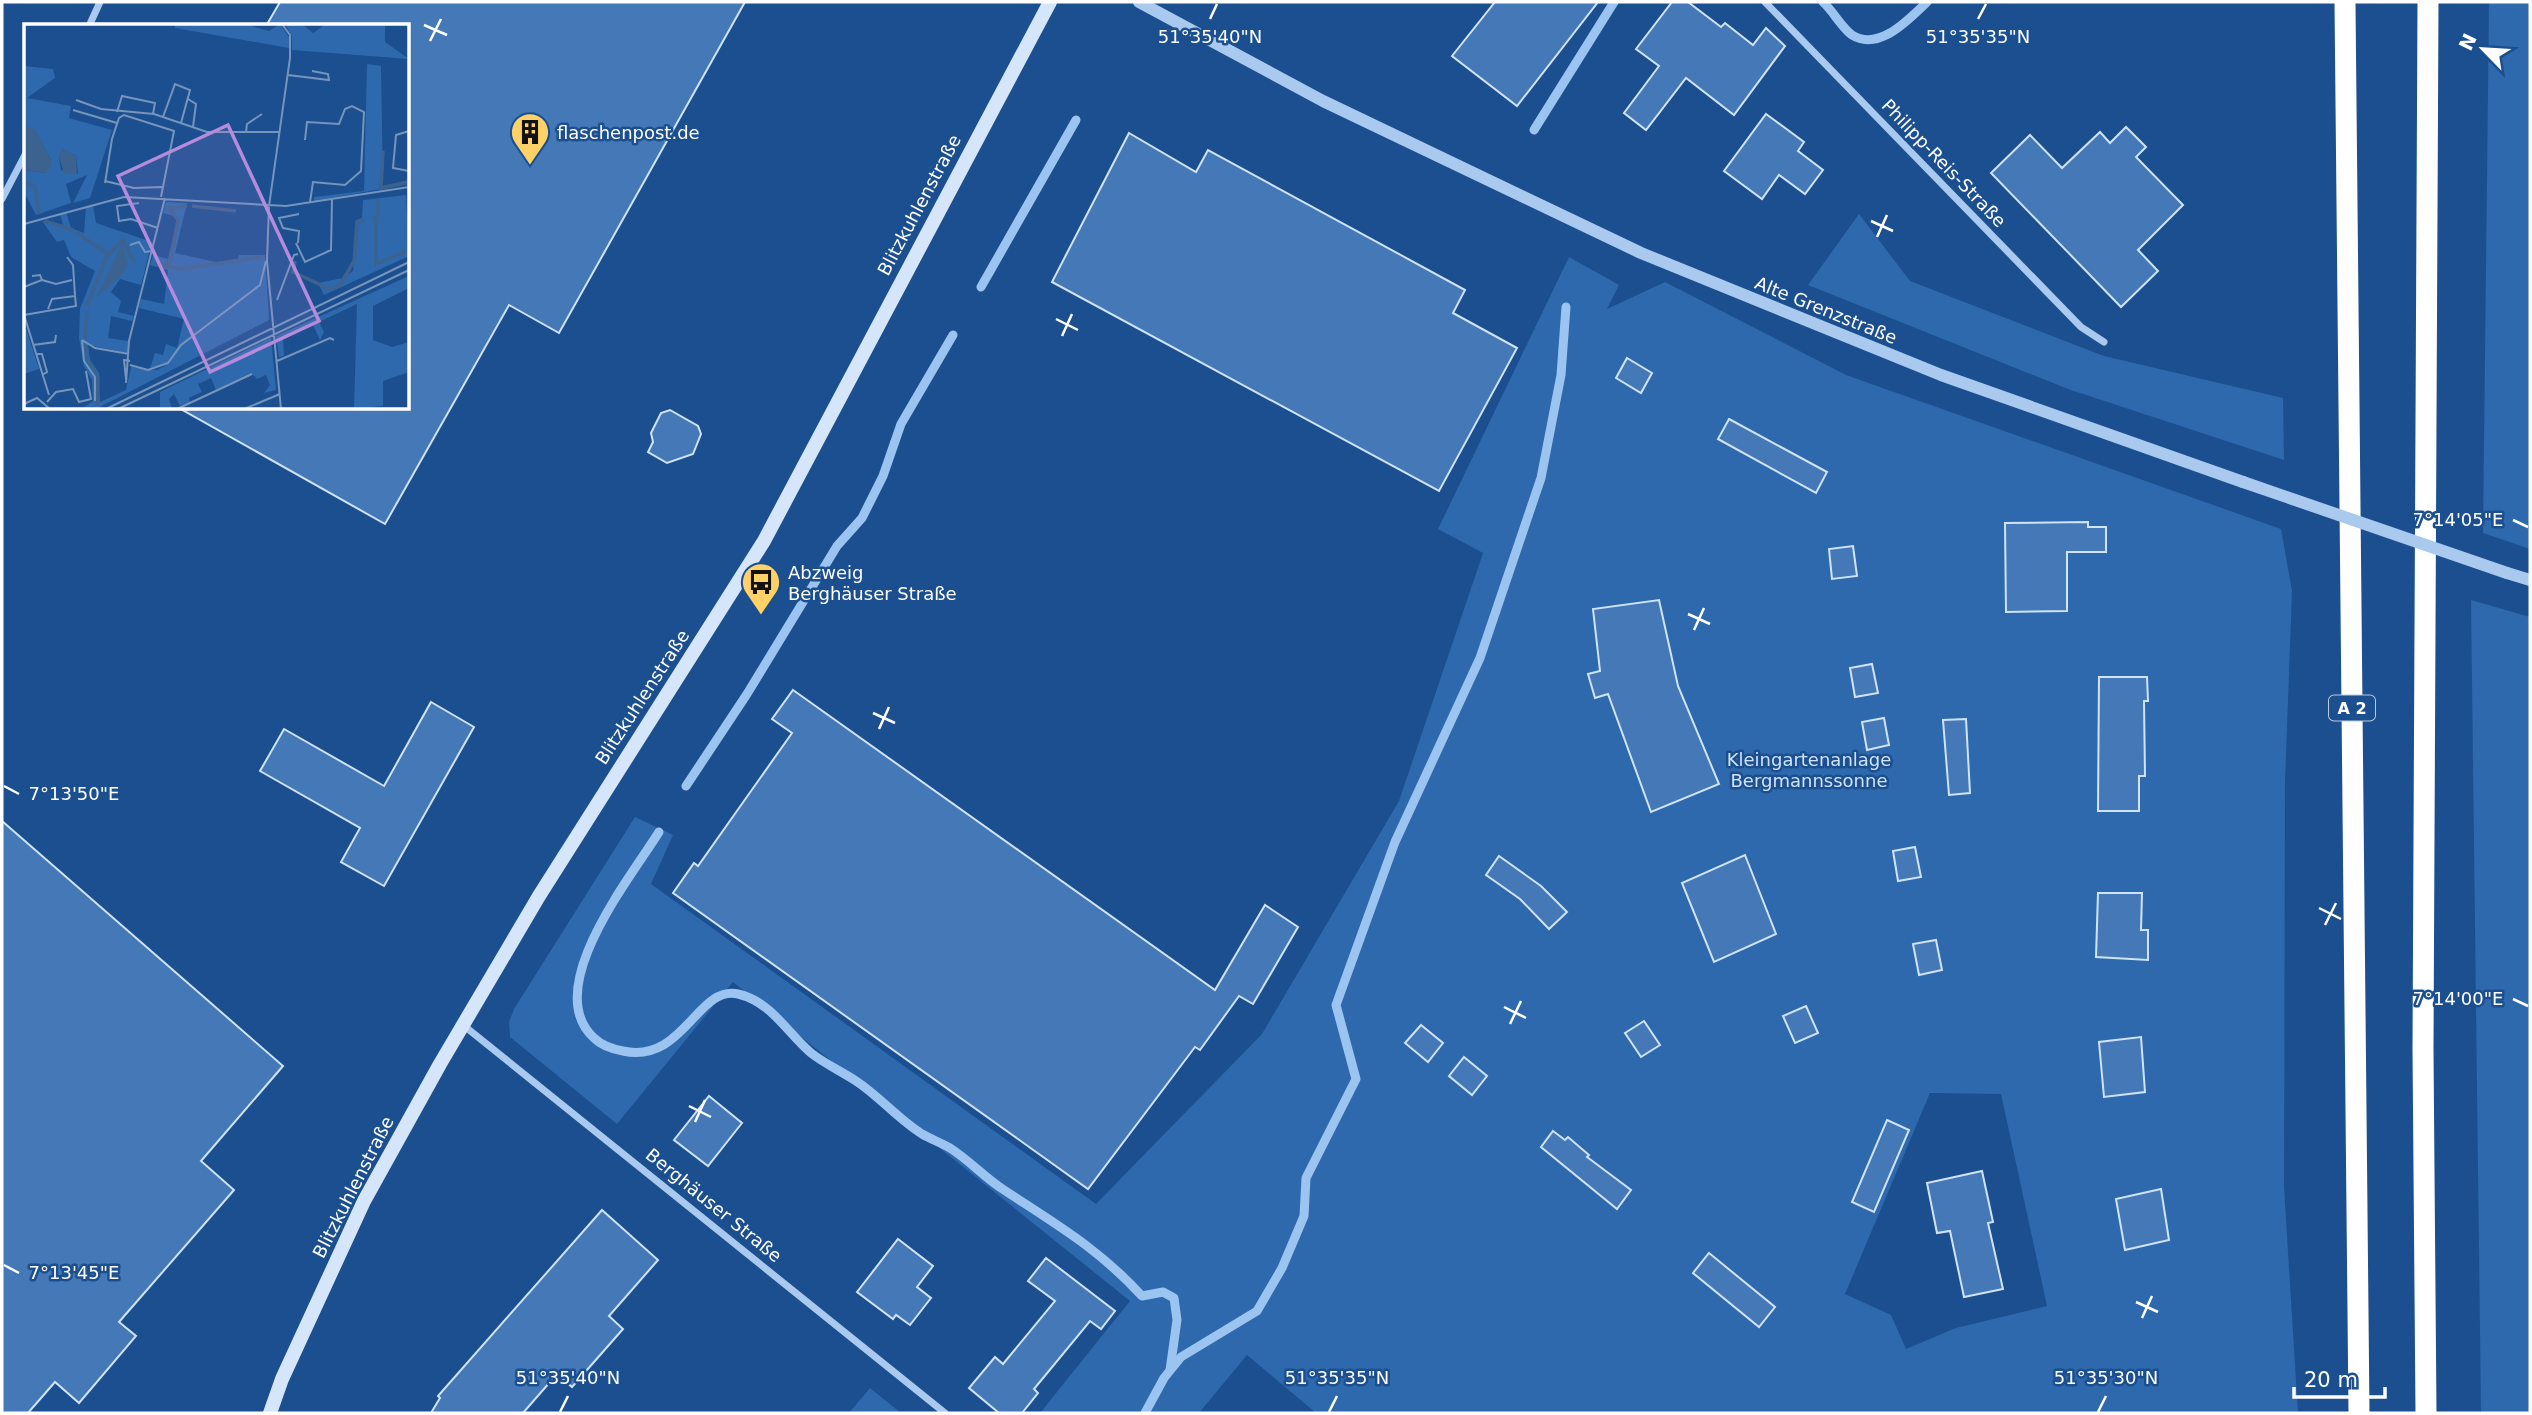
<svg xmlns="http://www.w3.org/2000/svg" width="2532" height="1415" font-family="'DejaVu Sans',sans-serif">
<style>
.green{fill:#2e69ad;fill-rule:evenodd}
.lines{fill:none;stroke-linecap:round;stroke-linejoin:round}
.stream{stroke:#9cc4f0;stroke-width:9}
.building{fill:#4478b7;stroke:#cfe3fa;stroke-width:2}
.minor{stroke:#a9c9ee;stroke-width:7}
.tertiary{stroke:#a9c9ee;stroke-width:12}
.secondary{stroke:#d6e6fa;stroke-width:14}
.motorway{stroke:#fff;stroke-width:21}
.tertiary-bridge{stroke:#a9c9ee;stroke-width:12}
.ticks{fill:none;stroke:#fff;stroke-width:2.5}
.labels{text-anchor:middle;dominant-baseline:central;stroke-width:5;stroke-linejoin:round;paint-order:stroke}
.shield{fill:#1b4f8f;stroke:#bbcadd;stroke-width:2}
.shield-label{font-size:16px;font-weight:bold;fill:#fff}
.poi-label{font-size:18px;fill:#fff;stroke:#1b4f8f;text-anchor:start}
.street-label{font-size:18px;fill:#fff;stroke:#1b4f8f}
.park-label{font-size:18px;fill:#cfe3fa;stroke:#1b4f8f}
.inset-river{fill:none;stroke:#3c6290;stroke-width:3.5}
.inset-road{fill:none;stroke:#7695bc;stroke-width:2}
.view{fill:#b68bdc;fill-opacity:0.15;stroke:#b68bdc;stroke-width:3.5}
.inset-edge{fill:none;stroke:#fff;stroke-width:3.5}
.ticks-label{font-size:18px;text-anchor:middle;fill:#fff;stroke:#1b4f8f;stroke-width:5;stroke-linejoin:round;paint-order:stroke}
</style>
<rect width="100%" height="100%" fill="#1b4f8f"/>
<!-- green -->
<g class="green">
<polygon points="2489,2 2530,2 2530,549 2483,533"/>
<polygon points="1859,214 1910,281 2104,356 2283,398 2284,460 2068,389 1808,285"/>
<path d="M1569,257L1619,285L1607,309L1665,282L1846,375L2281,529L2292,591L2285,782L2284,1187L2298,1413H1316L1247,1355L1199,1413H1040L1130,1301L733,982L617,1124L510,1037L509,1022L514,1009L635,817L673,835L651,884L1096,1204L1262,1034L1399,801L1483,553L1438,529ZM1930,1093L2001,1094L2047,1306L1956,1328L1906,1349L1891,1315L1845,1294Z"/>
<polygon points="2471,600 2530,617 2530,1413 2481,1413"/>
<polygon points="870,1388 901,1413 849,1413"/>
</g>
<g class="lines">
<!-- stream -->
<g class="stream">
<path d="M1823,2C1833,11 1842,28 1852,35C1879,52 1909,19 1927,2"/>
<polyline points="1534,130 1614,2"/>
<polyline points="981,287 1076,120"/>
<polyline points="686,786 747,694 837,546 862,518 883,476 901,424 953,335"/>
<path d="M659,832C631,877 540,989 594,1038C602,1046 612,1049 623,1051C684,1064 697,985 738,994C772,1002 787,1033 811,1053C825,1064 841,1071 856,1081C879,1096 898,1119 922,1134C931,1139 941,1143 950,1148C969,1160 985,1178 1004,1190C1057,1225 1099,1249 1142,1296L1163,1292L1174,1298L1177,1320L1170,1370"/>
<polyline points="1145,1413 1164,1378 1181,1357 1257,1311 1282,1268 1304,1216 1306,1178 1356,1079 1336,1005 1395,842 1480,658 1541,478 1561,375 1566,307"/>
</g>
</g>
<!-- building -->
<g class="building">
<polygon points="280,2 745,2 559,333 509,305 385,524 179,408 408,408 408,26 266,26"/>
<polygon points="1495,2 1598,2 1517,106 1452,56"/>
<polygon points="1672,2 1688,2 1721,27 1725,23 1753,45 1766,28 1785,46 1734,115 1686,78 1646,130 1624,113 1659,66 1636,49"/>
<polygon points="1766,114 1804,142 1798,151 1823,170 1805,194 1779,175 1762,199 1724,171"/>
<polygon points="2126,127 2146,147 2136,157 2183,205 2138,250 2158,271 2121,307 1991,173 2030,135 2062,168 2100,132 2110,143"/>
<polygon points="1129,133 1196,172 1208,150 1465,290 1453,313 1517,348 1439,491 1052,282"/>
<polygon points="1627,358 1652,373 1641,393 1616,378"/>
<polygon points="670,410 698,426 701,434 693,454 667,463 648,452 653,442 651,433 661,413"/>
<polygon points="1729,419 1827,472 1816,493 1718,439"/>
<polygon points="2088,522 2088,527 2106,527 2106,552 2067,552 2067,611 2006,612 2005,523"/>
<polygon points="1853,546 1857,576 1832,579 1829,549"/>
<polygon points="1659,600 1678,686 1719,784 1651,812 1608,694 1595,698 1588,674 1600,671 1593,609"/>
<polygon points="1872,664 1878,693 1855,697 1850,668"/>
<polygon points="2099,677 2147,677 2148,701 2144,701 2145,776 2139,776 2139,811 2098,811"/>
<polygon points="793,690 1215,990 1265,905 1298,927 1253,1004 1239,996 1200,1050 1195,1047 1088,1189 673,893 694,863 698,866 792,733 772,719"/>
<polygon points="431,702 474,727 384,886 341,862 360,828 260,771 284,729 384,786"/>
<polygon points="1884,718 1889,745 1867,750 1862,722"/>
<polygon points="1966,719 1970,793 1949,795 1943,720"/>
<polygon points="2,821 283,1066 201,1161 234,1190 119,1322 136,1336 79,1403 55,1382 28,1413 2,1413"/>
<polygon points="1915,847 1921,877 1898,881 1893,851"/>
<polygon points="1745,855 1776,934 1714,962 1682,883"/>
<polygon points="1499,856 1541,886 1567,912 1549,929 1520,899 1486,875"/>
<polygon points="2098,893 2142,893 2141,930 2148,930 2148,960 2096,957"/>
<polygon points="1936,940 1942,970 1919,975 1913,944"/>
<polygon points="1806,1006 1818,1033 1795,1043 1783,1016"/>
<polygon points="1644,1021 1660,1045 1641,1057 1625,1033"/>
<polygon points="1421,1025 1443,1043 1428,1062 1405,1043"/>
<polygon points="2141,1037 2145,1092 2104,1097 2099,1042"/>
<polygon points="1464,1057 1487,1076 1472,1095 1449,1076"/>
<polygon points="709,1096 742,1123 708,1166 674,1140"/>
<polygon points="1887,1120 1909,1130 1874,1212 1852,1202"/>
<polygon points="1553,1131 1565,1140 1568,1137 1589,1155 1587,1157 1631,1190 1617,1209 1541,1147"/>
<polygon points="1982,1171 1993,1222 1988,1223 2003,1289 1964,1297 1950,1231 1937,1233 1927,1183"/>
<polygon points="2161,1189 2169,1240 2125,1250 2116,1199"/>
<polygon points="602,1210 658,1260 609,1316 623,1329 572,1387 557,1374 523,1413 431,1413 440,1398 438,1396"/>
<polygon points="898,1239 933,1266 917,1287 931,1298 910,1325 896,1315 893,1319 857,1292"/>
<polygon points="1709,1253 1775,1307 1759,1327 1693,1273"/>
<polygon points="1046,1258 1115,1311 1101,1329 1090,1321 1034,1389 1038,1393 1022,1413 999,1413 969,1388 995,1357 1003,1364 1055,1301 1028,1281"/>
</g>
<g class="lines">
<!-- minor -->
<g class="minor">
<polyline points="1765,2 2081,327 2104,342"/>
<polyline points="89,26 100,2"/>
<polyline points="2,199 26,153"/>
<polyline points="463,1025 945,1413"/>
</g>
<!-- tertiary -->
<g class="tertiary">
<polyline points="1139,2 1323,101 1641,253 1941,375 2243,482"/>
<polyline points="2507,573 2530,580"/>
</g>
<!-- secondary -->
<polyline class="secondary" points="270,1413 282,1379 364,1201 440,1064 539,896 764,541 1050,2"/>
<!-- motorway -->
<g class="motorway">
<polyline points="2345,2 2359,1413"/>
<polyline points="2426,1413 2423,1049 2428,2"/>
</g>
<!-- tertiary-bridge -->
<polyline class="tertiary-bridge" points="2243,482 2507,573"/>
</g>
<!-- ticks -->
<path class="ticks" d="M1210,19L1217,4M1978,19L1986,4M424,25L447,35M430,41L441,19M1871,221L1893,231M1877,237L1887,215M1056,319L1078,330M1062,336L1072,314M2513,520L2528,527M1688,614L1710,624M1694,630L1704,608M873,713L895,723M879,729L889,707M4,786L19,794M2319,908L2341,919M2325,925L2336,903M2513,999L2528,1006M1504,1007L1526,1018M1510,1024L1521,1001M689,1106L711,1117M695,1122L705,1100M4,1265L19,1273M2136,1302L2158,1312M2142,1318L2152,1296M560,1412L568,1396M1329,1412L1337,1396M2098,1412L2106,1396"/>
<!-- icons -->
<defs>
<g id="building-pin" transform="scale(2.0125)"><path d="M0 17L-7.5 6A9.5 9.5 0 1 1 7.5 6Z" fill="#ffd166" stroke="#1b4f8f"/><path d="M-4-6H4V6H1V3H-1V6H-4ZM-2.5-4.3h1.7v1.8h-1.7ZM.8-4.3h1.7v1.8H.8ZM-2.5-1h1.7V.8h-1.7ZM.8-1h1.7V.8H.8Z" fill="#111"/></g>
<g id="bus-pin" transform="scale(2.0125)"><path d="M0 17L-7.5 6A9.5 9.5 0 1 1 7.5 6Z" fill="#ffd166" stroke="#1b4f8f"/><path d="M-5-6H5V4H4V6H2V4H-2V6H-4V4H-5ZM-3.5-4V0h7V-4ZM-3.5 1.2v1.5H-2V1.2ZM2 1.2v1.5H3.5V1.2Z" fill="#111"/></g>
</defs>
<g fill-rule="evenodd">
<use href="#building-pin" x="530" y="132"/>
<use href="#bus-pin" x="761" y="582"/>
</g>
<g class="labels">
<!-- shield labels -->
<rect class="shield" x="2329" y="695.5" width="46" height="25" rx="5"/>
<g class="shield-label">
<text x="2352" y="708">A 2</text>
</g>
<!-- poi labels -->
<g class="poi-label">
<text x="557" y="132">flaschenpost.de</text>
<text x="788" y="572">Abzweig<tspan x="788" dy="21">Berghäuser Straße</tspan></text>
</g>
<!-- street labels -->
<g class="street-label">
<text transform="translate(1944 163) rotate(46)">Philipp-Reis-Straße</text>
<text transform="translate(919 205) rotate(-62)">Blitzkuhlenstraße</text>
<text transform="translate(1826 310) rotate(22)">Alte Grenzstraße</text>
<text transform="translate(642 697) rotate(-57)">Blitzkuhlenstraße</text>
<text transform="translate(353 1187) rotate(-63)">Blitzkuhlenstraße</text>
<text transform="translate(714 1205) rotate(39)">Berghäuser Straße</text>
</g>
<!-- park labels -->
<g class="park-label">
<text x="1809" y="759">Kleingartenanlage<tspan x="1809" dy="21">Bergmannssonne</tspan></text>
</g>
</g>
<!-- overview -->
<g transform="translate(24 24)">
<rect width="385" height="385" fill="#1b4f8f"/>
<path d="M151,0H220L245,7L256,0L265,13V24L151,4ZM261,0H278L289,9L302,0H361V18L385,35L268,26V12ZM343,40L357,42L359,162L385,156V160L290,177V173L340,167ZM0,42L29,45L31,54L3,74L47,82L45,94L88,106L66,174L49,179L63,151L42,160L47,179L12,191L0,168V146L21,149L27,136L11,106L0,103ZM39,125L52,132L54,150L37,146L35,132ZM382,171L385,232L300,271L294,259L319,254L329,247L332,196L338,194L339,176ZM142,178L163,179L151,229L192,238L214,235L215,231H241L245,296L72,385H57L69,377L68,356L60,342L55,314L56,285L71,247L47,233L40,216L33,218L18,197L39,201L36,190L42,188L47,204L60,209L62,183L69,181L72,199L128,218L117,261L96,255L87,268L97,277L94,288L110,292L108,297L87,292L84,314L104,317V329L64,321L66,336L75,349L76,378L102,366L107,343L133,346L143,341L126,344L131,329L139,331L142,320L153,324L160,295L115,284L117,275L140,280L144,246L126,241L129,231L144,235L154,193L139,189ZM385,252V264L349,282V316L368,323L385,318V348L359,357V382L330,385L333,280L295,298L300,308L296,316L289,301L259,315L260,332L255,333L252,312ZM0,298L15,345L0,350ZM247,314L252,366L240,369L246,361L242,351L233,355L228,350L192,366L187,354L174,360L178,368L165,374L166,378L156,382L150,370L145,375L148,385H136V368Z" fill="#2e69ad" fill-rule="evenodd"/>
<path d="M1,103L11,105L27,136L28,142L21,149L0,146ZM39,125L52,132L53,150H40L35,132ZM98,220L104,238L100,249L72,274Z" fill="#3c6290"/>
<path class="inset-river" d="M359,127L357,164L385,158M0,157L11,163L15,190M168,182L212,187M352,195V240L385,226M348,196L354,191V175M21,197L49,206M52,208L84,230L63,282M85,230L99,216L110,238M271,237L269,248L306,265L316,261L330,237L333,198L340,196M129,240L157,245L237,233M140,241L146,238L154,196L145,184L163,182M61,315L63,287M62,321L63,336L74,353L73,381"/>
<path class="inset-road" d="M264,51L305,56L304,50L288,47M164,75L172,80L169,103M52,76L77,85L130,90L183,108H256M49,86L93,99M93,88L98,72L131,79L129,90M139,93L151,60L166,66L157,99M385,107L372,111L369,144L385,147M222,108L223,100L238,90M281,116L283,98L315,100L321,85L328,82L340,88L337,147L321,161L289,158L286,178M81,157L110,164L138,163M81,159L88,115L95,94L100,91L150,107L137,173M115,179L93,182L95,197L107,195L134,204M0,200L100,173L262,182L385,163M272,219L281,238L307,226L308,176M274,219L275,207L259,204L255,194L275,190M106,221L115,218L121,228L128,227M43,233L49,241L51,271M18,256L32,260L48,256M0,263L18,256L16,251L8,252M253,276L270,231L274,230M0,291L52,282L51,272L28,275L24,285M0,291L25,371M58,316L60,337L71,353V377M58,316L71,324L105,330M9,321L31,318L32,311M12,330H18L23,348L18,351M253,337L306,314L310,316M106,341L124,346L144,339L157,321L236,261L242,237M102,355L100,336L106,337M102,359L105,317L141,174M23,378L32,368L49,365L55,378L67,375L62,347M0,380L13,374L26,385M82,385L385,238M94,385L385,246M153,385L228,350M220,385L256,370M257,385L243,237L245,182L266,34V11L258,0"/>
<path class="view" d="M204,101L295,297L186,348L94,152Z"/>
<rect width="385" height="385" class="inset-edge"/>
</g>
<g class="ticks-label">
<text x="1210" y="43">51°35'40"N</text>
<text x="1978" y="43">51°35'35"N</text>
<text x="2458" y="526">7°14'05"E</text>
<text x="74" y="800">7°13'50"E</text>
<text x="2458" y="1005">7°14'00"E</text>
<text x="74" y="1279">7°13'45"E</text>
<text x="568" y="1384">51°35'40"N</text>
<text x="1337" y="1384">51°35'35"N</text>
<text x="2106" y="1384">51°35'30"N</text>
</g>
<!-- border -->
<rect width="2532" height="1415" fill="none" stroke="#ffffff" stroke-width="7"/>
<!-- north arrow -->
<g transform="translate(2483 49) rotate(295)" stroke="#1b4f8f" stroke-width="5" paint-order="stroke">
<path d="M0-5L12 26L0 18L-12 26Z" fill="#ffffff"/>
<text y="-10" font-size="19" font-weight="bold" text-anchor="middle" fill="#ffffff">N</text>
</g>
<!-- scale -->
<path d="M2294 1387v10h91v-10" fill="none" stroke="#ffffff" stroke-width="3.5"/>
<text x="2304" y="1387" font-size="21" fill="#ffffff" stroke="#1b4f8f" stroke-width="5" paint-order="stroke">20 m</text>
</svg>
